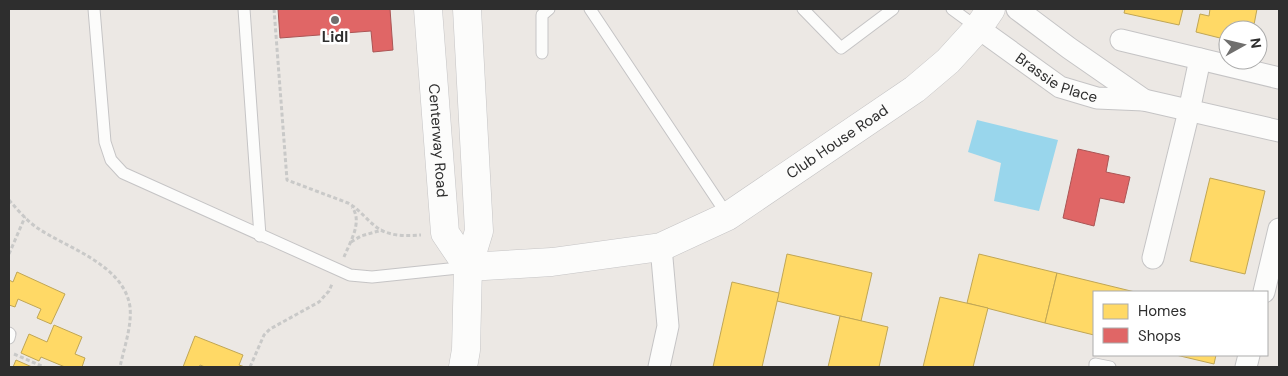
<svg xmlns="http://www.w3.org/2000/svg" width="1288" height="376" font-family="'DM Sans',sans-serif">
<style>
.water{fill:#99d6ec}
.homes{fill:#ffd966;stroke:#c0a655}
.shops{fill:#e06666;stroke:#ab5555}
.lines{fill:none;stroke-linecap:round;stroke-linejoin:round}
.service-casing{stroke:#c5c4c5;stroke-width:13}
.minor-casing{stroke:#c5c4c5;stroke-width:23}
.tertiary-casing{stroke:#c5c4c5;stroke-width:29}
.path{stroke:#c9c9c8;stroke-width:3;stroke-dasharray:4 2.5;stroke-linecap:butt}
.service{stroke:#fcfcfb;stroke-width:11}
.minor{stroke:#fcfcfb;stroke-width:21}
.tertiary{stroke:#fcfcfb;stroke-width:28}
.poi-dot{fill:#706f6e;stroke:#fff;stroke-width:2}
.labels{text-anchor:middle;dominant-baseline:central;stroke-width:5;stroke-linejoin:round;paint-order:stroke}
.poi-label{font-size:15px;font-weight:bold;fill:#2e2e2e;stroke:#fff}
.street-label{font-size:15px;fill:#2e2e2e;stroke:#fff}
</style>
<rect width="100%" height="100%" fill="#ece8e4"/>
<!-- water -->
<polygon class="water" points="977,120 1058,140 1039,211 994,201 1001,163 968,152"/>
<!-- homes -->
<g class="homes">
<polygon points="1125,9 1183,9 1179,25 1124,13"/>
<polygon points="1210,9 1257,9 1253,30 1228,30 1228,40 1196,32 1200,14 1209,16"/>
<polygon points="1210,178 1265,191 1245,274 1190,261"/>
<polygon points="787,254 872,273 861,321 777,301"/>
<polygon points="979,254 1057,273 1045,323 967,303"/>
<polygon points="17,272 65,294 51,324 37,318 41,309 18,299 15,307 9,305 9,280 13,282"/>
<polygon points="1057,273 1135,292 1094,292 1094,335 1045,323"/>
<polygon points="732,282 779,293 762,367 713,367"/>
<polygon points="940,297 988,308 973,367 923,367"/>
<polygon points="840,316 888,327 879,367 828,367"/>
<polygon points="54,325 82,337 75,354 85,358 82,367 65,367 41,357 39,361 21,353 29,334 47,342"/>
<polygon points="195,336 243,355 239,365 245,367 205,367 200,365 199,367 183,367"/>
<polygon points="1176,355 1216,355 1214,364"/>
<polygon points="16,360 32,367 13,367"/>
</g>
<!-- shops -->
<g class="shops">
<polygon points="278,9 390,9 393,50 373,52 371,31 280,38"/>
<polygon points="1078,149 1109,156 1106,172 1130,177 1124,203 1100,198 1094,226 1063,218"/>
</g>
<g class="lines">
<!-- service casing -->
<g class="service-casing">
<g id="service">
<polyline points="94,9 105,142 111,160 123,173 350,275 372,277 468,267"/>
<polyline points="244,9 260,236"/>
<polyline points="590,9 728,216"/>
<polyline points="803,9 841,48 893,9"/>
<polyline points="952,9 978,28"/>
<polyline points="542,53 542,15 549,9"/>
<polyline points="9,333 10,334 9,338"/>
<polyline points="1095,367 1095,364 1110,367"/>
</g>
</g>
<!-- minor casing -->
<g class="minor-casing">
<g id="minor">
<polyline points="1017,9 1069,48 1144,100"/>
<path id="s1" d="M978,28L1060,87L1097,98L1144,100L1279,131"/>
<polyline points="1121,40 1279,78"/>
<polyline points="1153,258 1189,111 1200,59"/>
<polyline points="1264,292 1279,229"/>
<polyline points="659,367 668,326 661,247"/>
<polyline points="1246,367 1249,355"/>
</g>
</g>
<!-- tertiary casing -->
<g class="tertiary-casing">
<g id="tertiary">
<path id="s2" d="M428,9L445,233L468,267"/>
<path id="s3" d="M468,267L552,262L661,247L728,216L915,89L948,61L978,28L991,9"/>
<polyline points="463,367 466,350 468,267 479,231 467,9"/>
</g>
</g>
<!-- path -->
<g class="path">
<path d="M274,9L287,180L348,203C359,209 366,219 375,226C388,237 406,236 421,235"/>
<path d="M9,200C17,209 26,220 36,227C66,248 124,264 130,307C132,326 124,348 120,367"/>
<polyline points="351,242 361,236 382,230"/>
<polyline points="9,254 25,217"/>
<path d="M344,257C350,242 363,222 352,207"/>
<polyline points="14,354 44,367"/>
<polyline points="250,367 264,335 270,329 319,302 329,291 332,284"/>
</g>
<!-- service -->
<use href="#service" class="service"/>
<!-- minor -->
<use href="#minor" class="minor"/>
<!-- tertiary -->
<use href="#tertiary" class="tertiary"/>
</g>
<!-- markers -->
<circle class="poi-dot" cx="335" cy="20" r="5"/>
<g class="labels">
<!-- poi labels -->
<g class="poi-label">
<text x="335" y="37">Lidl</text>
</g>
<!-- street labels -->
<g class="street-label">
<text stroke="none"><textPath href="#s1" startOffset="94">Brassie Place</textPath></text>
<text stroke="none"><textPath href="#s2" startOffset="132">Centerway Road</textPath></text>
<text stroke="none"><textPath href="#s3" startOffset="400">Club House Road</textPath></text>
</g>
</g>
<!-- border -->
<rect width="1288" height="376" fill="none" stroke="#2e2e2e" stroke-width="20"/>
<!-- legend -->
<rect x="1093" y="291" width="175" height="65" fill="#ffffff" stroke="#ababab"/>
<rect x="1103" y="304" width="25" height="15" fill="#ffd966" stroke="#ababab"/>
<text x="1138" y="316" font-size="15" fill="#2e2e2e">Homes</text>
<rect x="1103" y="328" width="25" height="15" fill="#e06666" stroke="#ababab"/>
<text x="1138" y="341" font-size="15" fill="#2e2e2e">Shops</text>
<!-- north arrow -->
<g transform="translate(1243 45) rotate(82)"><circle r="24" fill="#ffffff" stroke="#ababab"/>
<path d="M0-4L9 19L0 12L-9 19Z" fill="#706f6e"/>
<text y="-8" font-size="14" font-weight="bold" text-anchor="middle" fill="#2e2e2e">N</text>
</g>
</svg>
